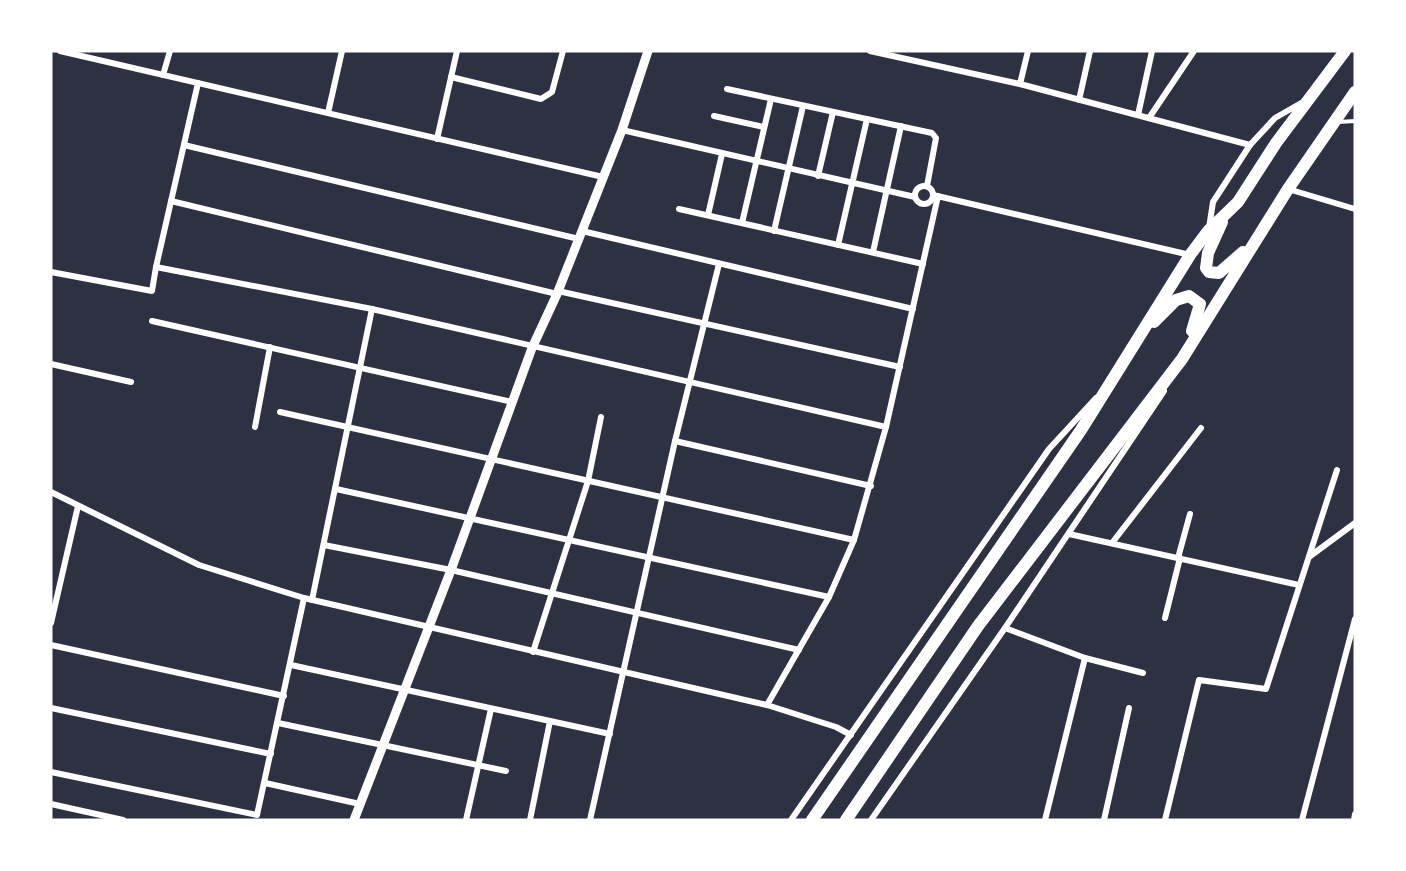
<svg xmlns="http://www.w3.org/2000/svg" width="1406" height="871" font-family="Manrope,sans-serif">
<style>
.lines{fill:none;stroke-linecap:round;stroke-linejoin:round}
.service{stroke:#fff;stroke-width:4}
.minor{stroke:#fff;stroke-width:6}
.tertiary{stroke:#fff;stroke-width:9}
.trunk{stroke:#fff;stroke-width:12}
</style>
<rect width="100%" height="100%" fill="#2d3142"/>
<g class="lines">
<!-- service -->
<polyline class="service" points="1338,122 1355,121"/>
<!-- minor -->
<g class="minor">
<polyline points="60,51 603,177"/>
<polyline points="870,51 1020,84 1250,145"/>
<polyline points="163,75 170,51"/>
<polyline points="451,77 541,99 552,92 563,51"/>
<polyline points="1020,84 1028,51"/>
<polyline points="727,89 932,133 936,138 927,186"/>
<polyline points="1079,100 1090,51"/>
<polyline points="328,113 342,51"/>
<polyline points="1138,115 1152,51"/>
<polyline points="714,116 764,127"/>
<polyline points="1149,118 1194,51"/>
<polyline points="622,130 915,197"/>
<polyline points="437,139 457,51"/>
<polyline points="184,145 579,239"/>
<polyline points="818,176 833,112"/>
<circle cx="924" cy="195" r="9"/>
<polyline points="1288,189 1355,209"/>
<polyline points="933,195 1190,255"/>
<polyline points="171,201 557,294"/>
<polyline points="679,209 923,264"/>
<polyline points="708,215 722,154"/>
<polyline points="742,223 771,99"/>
<polyline points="1209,228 1213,202 1250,145 1275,118 1303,102"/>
<polyline points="582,231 913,309"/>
<polyline points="774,231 803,106"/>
<polyline points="838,245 867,119"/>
<polyline points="873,252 901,126"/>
<polyline points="156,267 198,83"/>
<polyline points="51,272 152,291 156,267 372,309 886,427"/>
<polyline points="558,291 900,367"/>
<polyline points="152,321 512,402"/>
<polyline points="51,364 131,382"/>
<polyline points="280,412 854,540"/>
<polyline points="255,427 270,347"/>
<polyline points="675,441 871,486"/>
<polyline points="336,489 829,597"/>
<polyline points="51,492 199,565 304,598 767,705 836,727 851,735"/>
<polyline points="1069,534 1299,585"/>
<polyline points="1112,543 1201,428"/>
<polyline points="324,545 451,570 799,650"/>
<polyline points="1309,557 1355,523"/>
<polyline points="1178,558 1190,514"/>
<polyline points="312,600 372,309"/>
<polyline points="1165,618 1180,558"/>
<polyline points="51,623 78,506"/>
<polyline points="1005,628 1085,658 1143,673"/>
<polyline points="51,645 284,696"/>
<polyline points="533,652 588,481 601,417"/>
<polyline points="291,665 610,734"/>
<polyline points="767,705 829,597 854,540 886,427 938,196"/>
<polyline points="51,708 271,754"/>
<polyline points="278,723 506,771"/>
<polyline points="51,772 257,815 304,598"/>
<polyline points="265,783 360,804"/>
<polyline points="51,804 123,820"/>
<polyline points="466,820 491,709"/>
<polyline points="530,820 550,721"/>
<polyline points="590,820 675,441 719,264"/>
<polyline points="791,820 1049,449 1096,398"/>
<polyline points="871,820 1005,628 1164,391"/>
<polyline points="1045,820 1085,658"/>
<polyline points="1104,820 1129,708"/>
<polyline points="1165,820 1199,680 1266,689 1337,470"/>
<polyline points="1302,820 1355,619"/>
<polyline points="1354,820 1355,814"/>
</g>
<!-- tertiary -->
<polyline class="tertiary" points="354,820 451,570 532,348 557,294 622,130 648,51"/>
<!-- trunk -->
<g class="trunk">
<polyline points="1222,222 1208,253 1206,268 1209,272 1219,273 1243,252"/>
<polyline points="1154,322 1176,300 1189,296 1200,304 1192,331"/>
<polyline points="812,820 1081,430 1190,255 1208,231 1238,202 1276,143 1345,51"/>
<polyline points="846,820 978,626 1182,359 1288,189 1355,92"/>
</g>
</g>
<!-- border -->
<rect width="1406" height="871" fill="none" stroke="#ffffff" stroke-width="105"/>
</svg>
